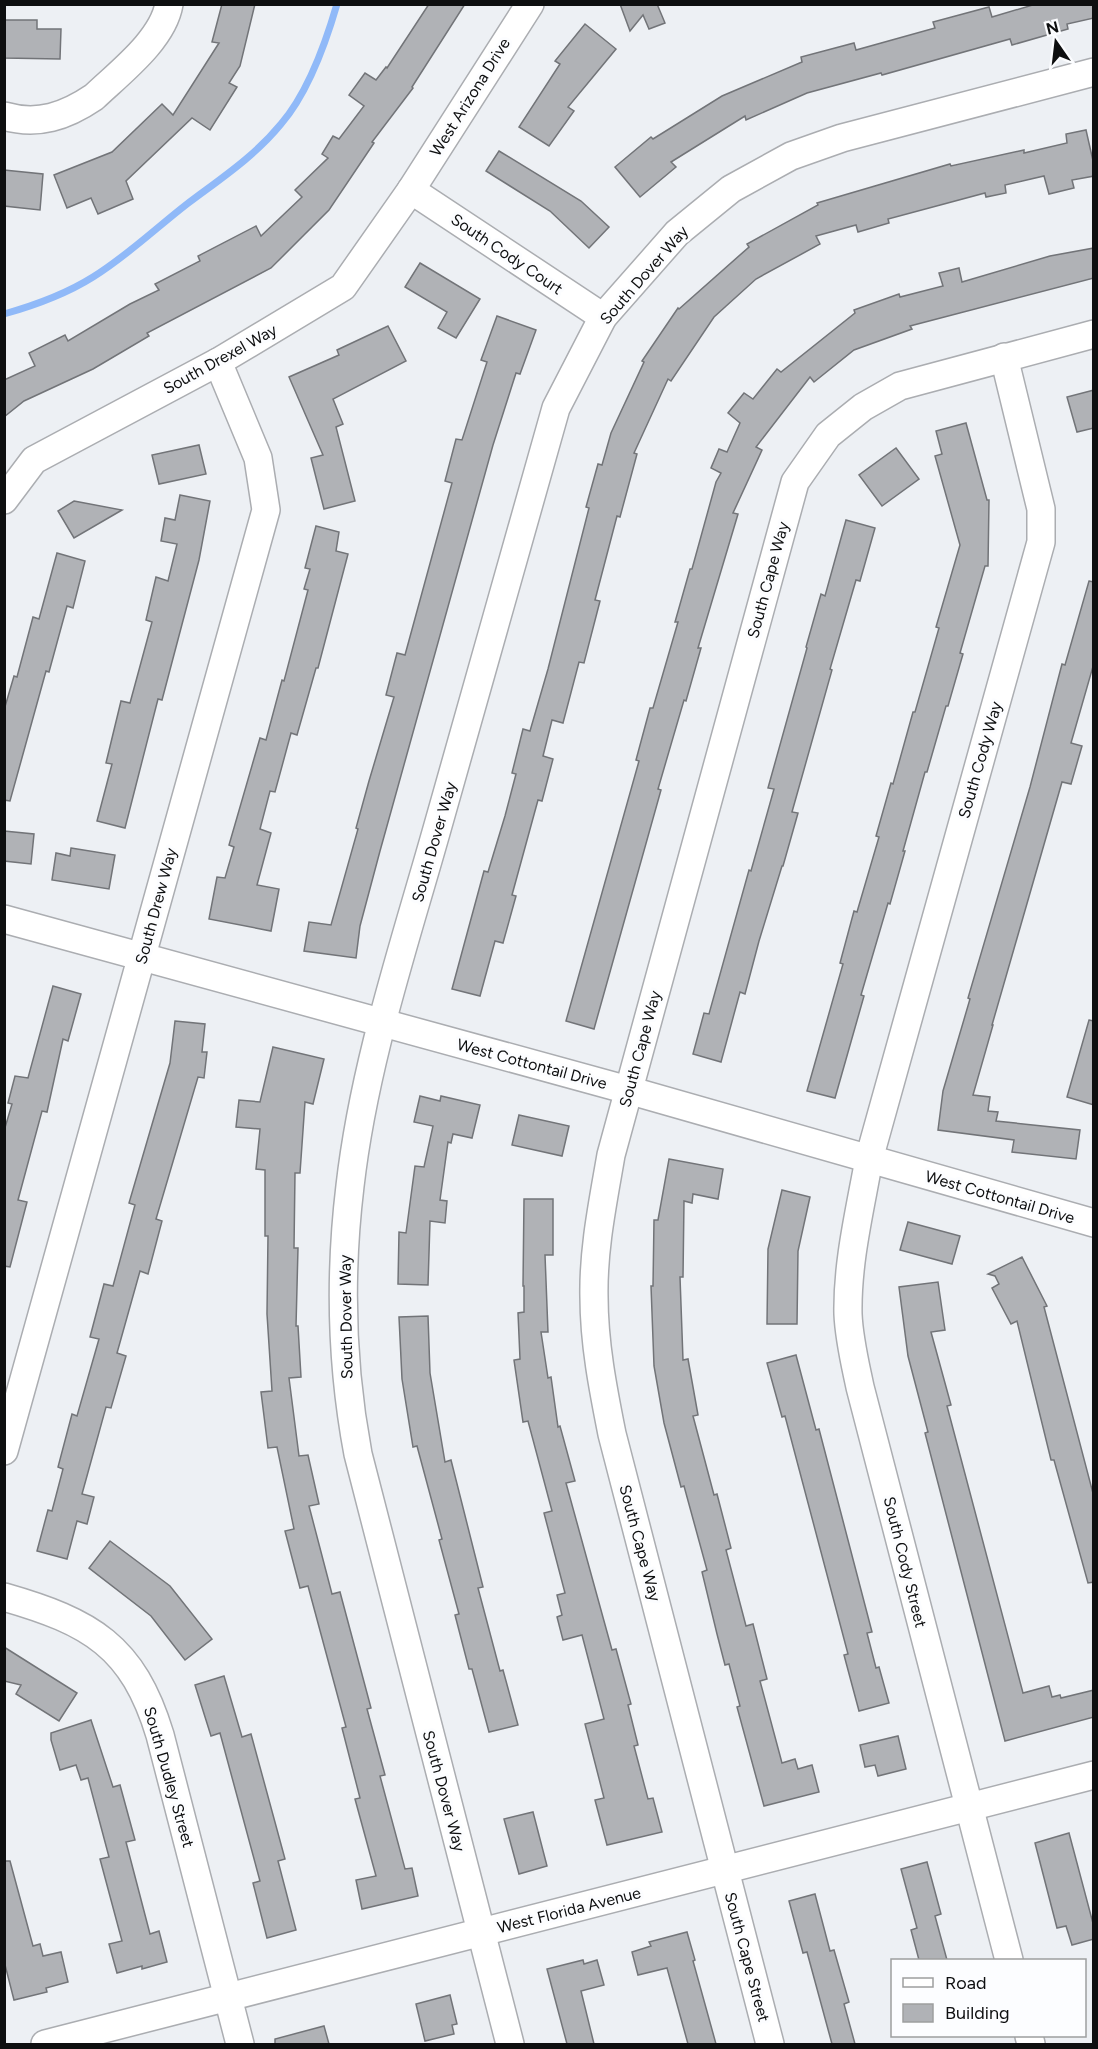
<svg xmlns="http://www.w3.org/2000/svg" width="1098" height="2049" font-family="Figtree,sans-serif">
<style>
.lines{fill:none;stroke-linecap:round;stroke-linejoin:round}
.stream{stroke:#90b9f8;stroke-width:7}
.building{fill:#b0b2b6;stroke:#727478;stroke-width:1.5}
.minor-casing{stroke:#abadb1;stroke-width:30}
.minor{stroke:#fff;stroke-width:27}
.labels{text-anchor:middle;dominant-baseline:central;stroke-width:6;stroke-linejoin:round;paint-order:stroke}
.street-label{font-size:16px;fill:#0e0f10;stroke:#fcfdff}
</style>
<rect width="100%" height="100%" fill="#edf0f4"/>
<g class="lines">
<!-- stream -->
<path class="stream" d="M4,314C36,305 66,294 93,277C127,256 156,228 187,204C220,179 254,157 281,124C307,94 326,42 337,4"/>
</g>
<!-- building -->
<g class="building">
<polygon points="222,4 255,4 240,66 229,83 237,87 210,130 192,118 126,181 133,199 98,214 91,198 67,208 54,175 112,152 162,104 173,115 219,43 212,42"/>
<polygon points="429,4 465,4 412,87 413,88 372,142 374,143 329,210 271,268 147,333 149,336 93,369 24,401 4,417 4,380 35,366 29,353 65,335 68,341 130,304 159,290 155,284 200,261 198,256 256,226 261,236 302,197 295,190 328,158 322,154 333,136 339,139 364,106 349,95 365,73 376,80 386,67 387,68"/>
<polygon points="620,4 657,4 665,23 649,29 643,15 630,31"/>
<polygon points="1036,4 1094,4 1094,18 1067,24 1068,29 1012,45 1010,39 882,75 881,73 807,93 746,120 745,116 671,162 676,167 640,197 615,167 651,137 653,139 722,96 802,62 801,57 854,43 856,50 935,28 933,22 989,7 992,17"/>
<polygon points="4,20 37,20 37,29 61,29 60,59 4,58"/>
<polygon points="585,24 616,49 568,107 574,111 549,146 519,127 560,64 555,61"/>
<polygon points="1086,130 1094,165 1094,176 1072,180 1074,188 1049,194 1044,176 1005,185 1006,193 986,197 985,193 888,219 889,223 858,232 856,225 816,236 820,244 756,279 714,317 671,381 668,379 634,453 637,454 620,517 617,516 595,600 600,601 584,663 579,662 563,723 552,720 543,756 553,759 542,801 538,800 512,895 516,896 503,943 495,941 480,996 452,989 484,871 488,872 505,816 516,774 512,773 523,729 530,731 548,669 589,508 586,507 598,464 602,465 611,433 644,362 642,361 678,308 679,309 749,247 747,244 818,205 817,203 950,164 951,166 1024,150 1024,153 1067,143 1066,134"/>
<polygon points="499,151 581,201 609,227 589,248 550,211 486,171"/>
<polygon points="4,170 43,174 40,210 4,206"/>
<polygon points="1094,248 1094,278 910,326 912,329 854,350 814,382 810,377 756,447 762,450 733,513 738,514 698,648 701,648 686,701 684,700 658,789 661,790 594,1029 566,1021 639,761 636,760 650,708 653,708 678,622 675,622 690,569 692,569 716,482 721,473 711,468 719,449 727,452 740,423 728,413 744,393 753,399 777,369 781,372 855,313 854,310 899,294 900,297 943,286 939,273 959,268 962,282 1050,256"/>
<polygon points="420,263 480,299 456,338 438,328 447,312 405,287"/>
<polygon points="497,316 536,330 520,374 516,373 493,445 380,851 360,926 356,958 304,951 309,922 331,925 358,829 356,828 369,781 394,697 386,695 397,653 405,655 452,483 445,481 456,439 462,440 487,362 481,360"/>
<polygon points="388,326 406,361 333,399 343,424 336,427 355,501 324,509 311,458 323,455 289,377 339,355 337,350"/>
<polygon points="1094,390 1094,428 1077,432 1067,397"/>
<polygon points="966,423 987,500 989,500 988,566 985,566 960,653 963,654 948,706 946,706 927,772 925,772 903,851 905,851 890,904 888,903 861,995 864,996 835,1098 807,1091 843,964 840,963 854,911 857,912 879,837 876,836 891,783 893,784 913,712 915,712 939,628 936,627 960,545 935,456 942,454 936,431"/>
<polygon points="199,445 206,474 159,484 152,455"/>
<polygon points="896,448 919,479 882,506 859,475"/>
<polygon points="180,495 210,501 199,560 185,613 162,700 158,699 125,828 97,821 112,764 106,763 121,701 130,703 152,622 146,620 156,577 168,581 177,544 161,541 165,518 175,520"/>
<polygon points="74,501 122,510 74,538 58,511"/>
<polygon points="846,520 875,528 860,581 856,580 830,669 832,670 792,812 798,813 783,866 782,866 759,941 745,994 740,992 721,1062 693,1054 704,1013 709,1014 749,870 751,871 774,789 768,788 807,648 806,647 821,594 825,596"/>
<polygon points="316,526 339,532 336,551 348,554 318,668 316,668 297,735 291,733 275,792 270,791 260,829 271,833 257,885 279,889 271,931 209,919 217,877 225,878 234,847 229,845 260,738 266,740 282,680 284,681 308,590 304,589 310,569 305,568"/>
<polygon points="57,553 85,561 73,608 67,606 49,672 46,671 10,801 4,800 4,710 14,676 17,677 33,617 39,619"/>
<polygon points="1089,581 1094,582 1094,663 1071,743 1082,746 1071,784 1062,782 992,1025 993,1025 973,1095 990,1097 988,1111 998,1112 996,1121 1080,1130 1076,1159 1012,1152 1014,1140 938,1130 943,1091 970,999 968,998 1030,787 1062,664 1065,665"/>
<polygon points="4,831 34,834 31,864 4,861"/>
<polygon points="71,848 115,855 109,889 52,880 56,853 70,856"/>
<polygon points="53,986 81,994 68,1041 63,1039 47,1112 42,1111 18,1200 27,1202 10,1267 4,1266 4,1131 12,1104 8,1103 15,1076 28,1078"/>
<polygon points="1089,1020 1094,1021 1094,1105 1067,1097"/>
<polygon points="175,1021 205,1024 202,1052 207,1052 204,1078 198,1077 156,1219 162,1221 148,1274 140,1271 117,1353 126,1356 111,1408 106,1407 82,1494 94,1497 87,1524 77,1521 67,1559 37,1551 48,1510 52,1511 63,1469 58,1467 72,1414 77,1416 99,1339 90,1337 104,1284 113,1286 135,1205 129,1203 170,1063"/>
<polygon points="273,1047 324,1059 313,1104 305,1102 300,1173 295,1173 294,1248 298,1248 296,1326 298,1326 301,1377 289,1378 299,1456 308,1455 319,1504 309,1506 332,1594 340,1592 371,1708 367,1709 385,1775 380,1776 405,1869 412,1868 418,1896 362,1909 356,1880 376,1876 355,1799 360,1798 342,1728 346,1727 308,1586 300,1588 285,1531 294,1529 277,1447 268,1448 261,1392 272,1391 267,1314 268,1236 265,1236 265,1170 256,1169 260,1129 236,1127 239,1100 260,1102"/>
<polygon points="420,1096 440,1101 441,1096 480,1105 472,1138 453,1134 451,1143 448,1142 440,1200 447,1201 445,1223 430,1221 428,1285 398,1284 399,1232 406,1233 415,1166 424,1167 433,1126 414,1122"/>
<polygon points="519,1115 569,1126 562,1156 512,1145"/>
<polygon points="669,1159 723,1169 718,1199 693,1194 692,1203 684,1201 683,1277 680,1277 683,1360 688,1359 698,1415 693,1416 714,1495 717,1494 731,1548 726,1550 746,1626 753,1624 767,1679 760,1681 782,1763 795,1759 798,1769 812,1765 819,1792 764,1806 737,1707 740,1706 729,1664 725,1665 717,1634 702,1572 707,1570 684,1486 681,1487 664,1423 654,1366 651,1286 653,1286 654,1220 658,1220"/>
<polygon points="782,1190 810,1197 798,1251 797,1324 767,1324 768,1249"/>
<polygon points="524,1199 553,1199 553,1255 545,1255 548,1332 541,1332 548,1378 551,1377 558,1427 560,1426 575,1481 566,1483 612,1650 616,1649 631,1704 628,1705 638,1745 634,1746 648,1799 653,1798 662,1832 607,1845 595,1800 604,1798 585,1724 604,1719 582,1635 563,1640 557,1617 562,1615 557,1595 565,1593 544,1513 552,1511 528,1421 523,1422 514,1360 520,1359 518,1313 524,1312 524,1286 523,1286"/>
<polygon points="908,1222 960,1236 952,1264 900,1250"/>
<polygon points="1022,1257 1047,1306 1044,1307 1094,1497 1094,1582 1088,1583 1054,1460 1051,1460 1017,1321 1011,1324 992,1288 999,1284 995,1276 988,1274"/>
<polygon points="938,1282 945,1330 931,1332 951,1405 947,1406 1023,1693 1049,1686 1052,1697 1060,1695 1061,1698 1094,1690 1094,1717 1005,1741 925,1433 928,1432 908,1356 899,1287"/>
<polygon points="428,1316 430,1373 445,1462 451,1460 483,1587 478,1588 500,1671 503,1670 518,1725 489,1732 472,1669 469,1669 455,1615 459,1614 439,1540 442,1539 417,1446 413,1447 402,1379 399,1317"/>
<polygon points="796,1355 816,1430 819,1429 872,1632 867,1633 876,1668 879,1667 889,1703 859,1711 844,1655 848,1654 785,1416 782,1417 767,1363"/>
<polygon points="110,1541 170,1586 212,1639 185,1660 151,1616 89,1568"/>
<polygon points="4,1647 77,1693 59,1721 16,1694 21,1685 4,1681"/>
<polygon points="224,1676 242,1737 251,1734 285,1859 278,1861 296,1930 267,1938 253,1883 260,1881 220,1733 211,1736 195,1685"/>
<polygon points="91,1720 113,1787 120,1785 135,1840 126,1842 150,1934 159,1931 167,1962 142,1969 142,1966 117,1973 109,1944 122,1941 100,1859 109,1857 88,1778 81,1780 76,1765 60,1770 51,1740 51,1733"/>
<polygon points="898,1736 906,1769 878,1776 875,1765 865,1767 860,1745"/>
<polygon points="533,1812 547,1866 519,1874 504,1819"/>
<polygon points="1069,1833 1094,1927 1094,1939 1072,1945 1066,1926 1057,1928 1035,1843"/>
<polygon points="4,1861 10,1861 33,1946 40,1944 43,1956 61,1952 68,1982 46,1988 47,1992 14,2000 4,1961"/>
<polygon points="927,1862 941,1914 935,1916 947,1960 919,1960 911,1930 917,1928 901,1869"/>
<polygon points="815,1894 830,1951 834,1950 849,2002 844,2004 855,2044 832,2044 807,1952 803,1953 789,1901"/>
<polygon points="687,1932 695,1960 693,1961 716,2044 688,2044 667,1968 638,1975 632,1952 651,1946 649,1942"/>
<polygon points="583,1960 584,1964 597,1960 604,1985 581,1991 594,2044 567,2044 547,1969"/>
<polygon points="450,1995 457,2024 452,2025 454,2034 425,2041 416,2004"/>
<polygon points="324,2026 329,2044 275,2044 275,2039"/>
</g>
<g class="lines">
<!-- minor casing -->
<g class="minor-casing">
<g id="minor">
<path d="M4,116C38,126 66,116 94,97C119,73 163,40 169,4"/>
<polyline points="411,190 603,317"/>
<path d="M1004,357L1041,509V542L869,1159C860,1210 847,1262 848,1314C849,1339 855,1363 860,1387L1009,1960"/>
<polyline points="4,500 34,460 218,362 343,287 411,190 530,4"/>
<polyline points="4,919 628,1090 1094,1223"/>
<polyline points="4,1451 266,510 258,458 218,362"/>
<path d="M4,1597C91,1622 133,1646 160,1735L240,2044"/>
<polyline points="1029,2036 1031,2044"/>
<polyline points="45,2044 1094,1775"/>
<path d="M510,2044L358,1454C341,1364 339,1277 350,1186C364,1064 404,946 437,829C477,689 516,548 556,408L603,317L677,233L731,189L791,156L842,138L1094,72"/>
<path d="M770,2044L612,1434C603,1389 594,1343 594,1297C593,1249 603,1202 611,1155L795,482L828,435L863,407L900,386L1094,334"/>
</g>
</g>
<!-- minor -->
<use href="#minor" class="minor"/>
</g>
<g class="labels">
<!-- street labels -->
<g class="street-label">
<text transform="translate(470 97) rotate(-58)">West Arizona Drive</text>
<text transform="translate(507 254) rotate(34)">South Cody Court</text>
<text transform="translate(644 275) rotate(-49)">South Dover Way</text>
<text transform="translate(220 359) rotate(-29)">South Drexel Way</text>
<text transform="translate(768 580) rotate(-75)">South Cape Way</text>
<text transform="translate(980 760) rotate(-74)">South Cody Way</text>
<text transform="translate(434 842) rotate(-74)">South Dover Way</text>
<text transform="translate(156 906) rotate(-75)">South Drew Way</text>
<text transform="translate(640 1049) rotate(-75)">South Cape Way</text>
<text transform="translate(532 1064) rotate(15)">West Cottontail Drive</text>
<text transform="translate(1000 1197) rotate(16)">West Cottontail Drive</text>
<text transform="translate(346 1317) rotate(-91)">South Dover Way</text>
<text transform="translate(640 1543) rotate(75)">South Cape Way</text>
<text transform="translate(905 1562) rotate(76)">South Cody Street</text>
<text transform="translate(169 1777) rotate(74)">South Dudley Street</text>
<text transform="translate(444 1791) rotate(75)">South Dover Way</text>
<text transform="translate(569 1910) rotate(-14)">West Florida Avenue</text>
<text transform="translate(747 1957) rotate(75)">South Cape Street</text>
</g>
</g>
<!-- border -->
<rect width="1098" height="2049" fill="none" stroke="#0e0f10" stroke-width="12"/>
<!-- legend -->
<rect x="891" y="1959" width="195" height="78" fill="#fcfdff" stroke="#9d9e9f" stroke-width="1.5"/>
<rect x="903" y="1978" width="30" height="9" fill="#ffffff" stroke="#9d9e9f" stroke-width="1.5"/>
<text x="945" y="1989" font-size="18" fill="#0e0f10">Road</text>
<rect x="903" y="2004" width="30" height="18" fill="#b0b2b6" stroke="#9d9e9f" stroke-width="1.5"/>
<text x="945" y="2019" font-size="18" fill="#0e0f10">Building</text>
<!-- north arrow -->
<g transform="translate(1056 42) rotate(346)" stroke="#fcfdff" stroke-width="4.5" paint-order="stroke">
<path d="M0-4.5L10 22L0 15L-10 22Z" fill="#0e0f10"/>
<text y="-9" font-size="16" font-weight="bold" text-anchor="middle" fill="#0e0f10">N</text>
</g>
</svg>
